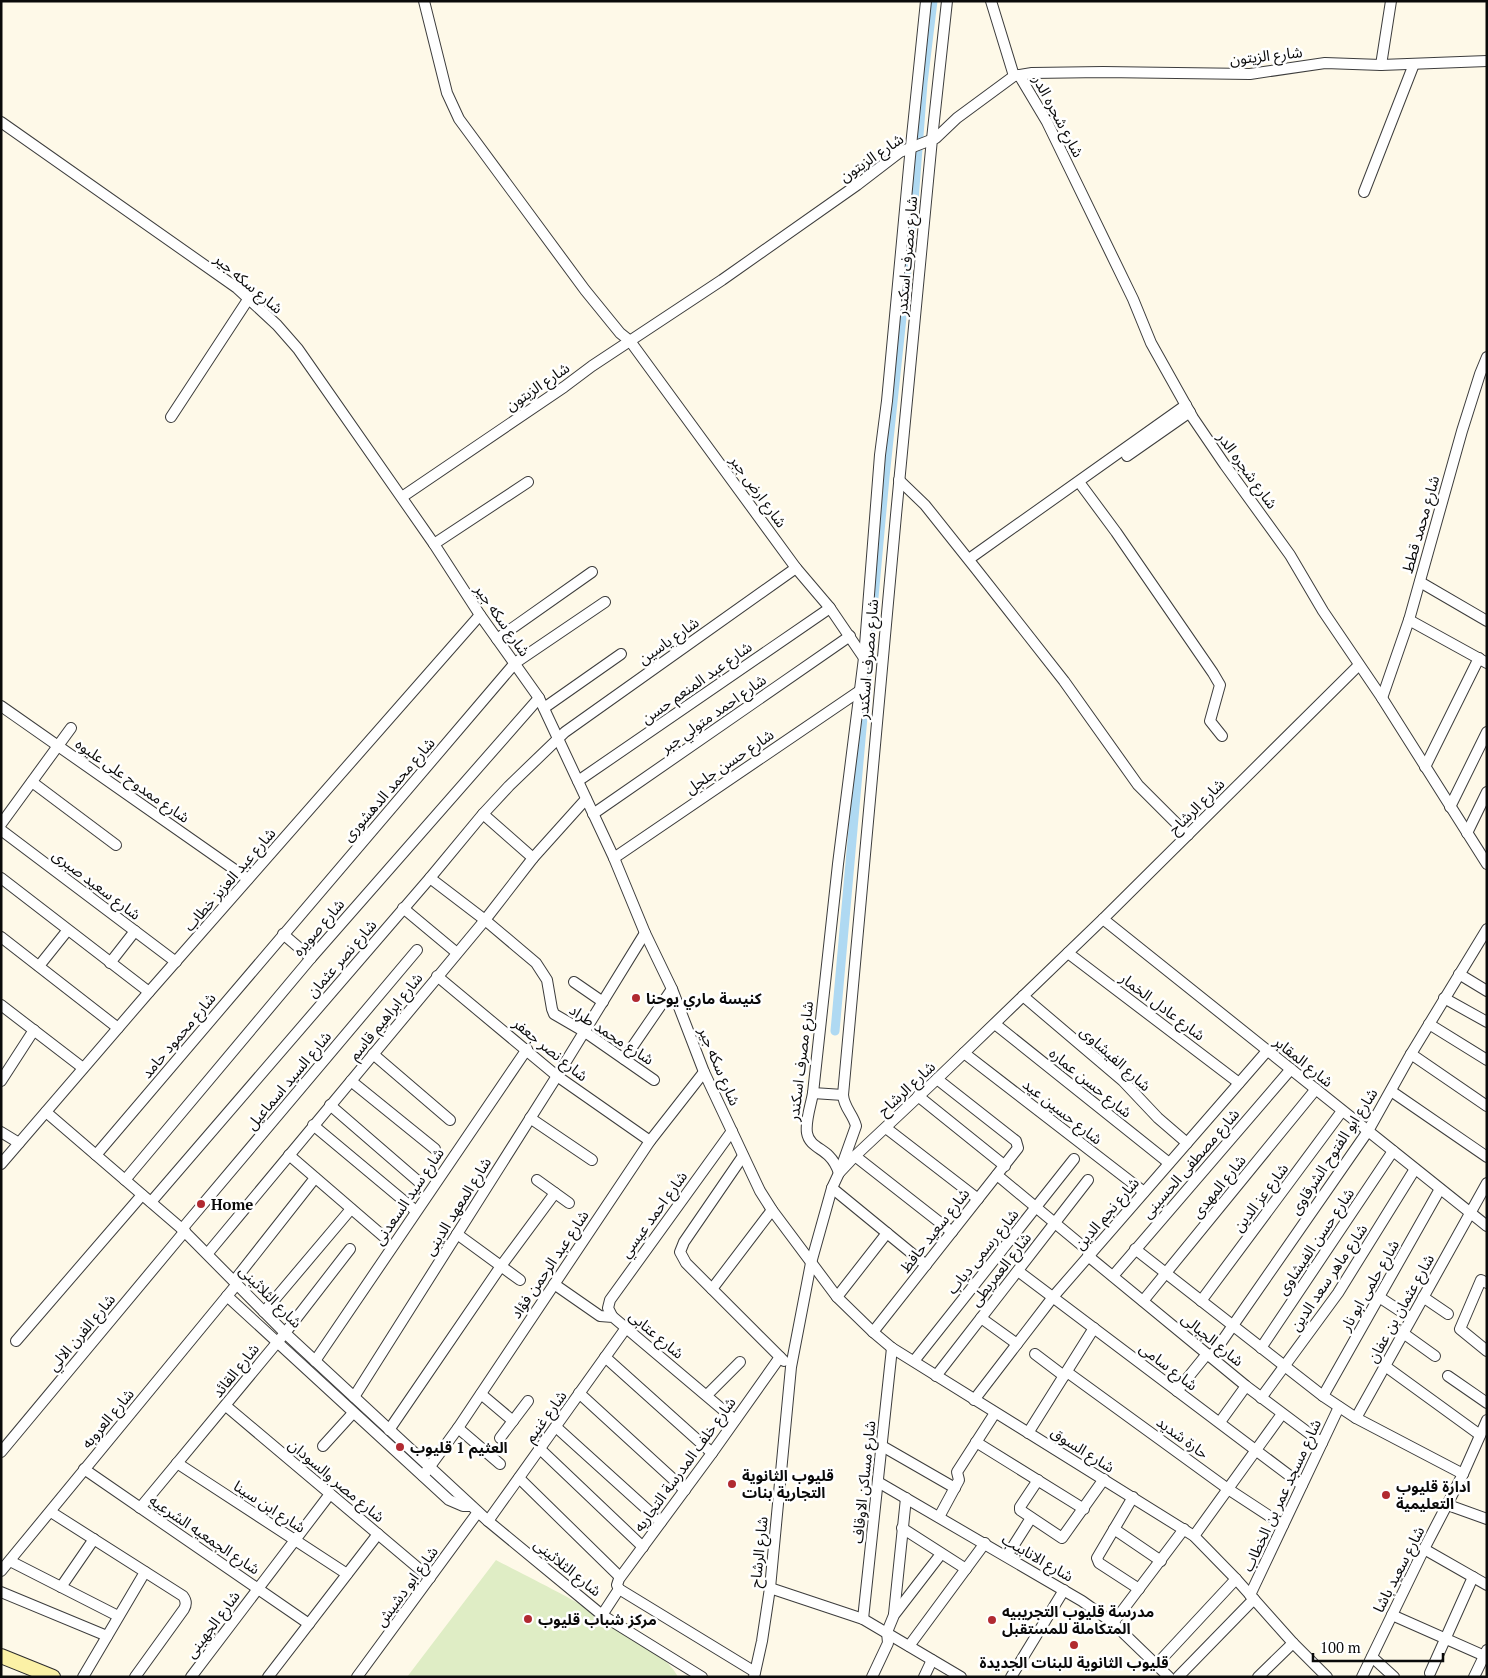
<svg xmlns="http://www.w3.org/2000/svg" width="1488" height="1678" font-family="'PT Serif','Noto Sans Arabic',serif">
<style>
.pitch{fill:#dfedc5}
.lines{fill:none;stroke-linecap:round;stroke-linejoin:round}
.canal{stroke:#afd9f2;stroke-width:9}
.street-casing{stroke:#3d3d3d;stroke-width:12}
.secondary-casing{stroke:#2c2c2c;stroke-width:16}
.street{stroke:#fff;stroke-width:10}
.secondary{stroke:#fbf1a6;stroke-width:14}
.poi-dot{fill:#b12a31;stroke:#fff;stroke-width:2}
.labels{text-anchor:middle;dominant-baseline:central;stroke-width:5;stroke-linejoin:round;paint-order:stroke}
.street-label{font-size:15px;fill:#0a0a0a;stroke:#fff}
.poi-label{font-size:15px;font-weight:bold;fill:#0a0a0a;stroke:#fff;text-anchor:start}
</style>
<rect width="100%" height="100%" fill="#fef9e8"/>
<!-- pitch -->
<path class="pitch" d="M496,1560C535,1581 662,1641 678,1677H407Z"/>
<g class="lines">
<!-- canal -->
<g class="canal">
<polyline points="871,630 885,477 913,214 923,83 933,1"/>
<polyline points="835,1031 868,661"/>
</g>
<!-- street casing -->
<g class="street-casing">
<g id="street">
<polyline points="424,1 447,93 459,119 585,290 620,333 630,341 796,568 830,608 864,658"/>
<polyline points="991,1 1014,76"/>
<polyline points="1381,65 1391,1"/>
<polyline points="1019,75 1047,122 1133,299 1151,343 1193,418 1225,465 1290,555 1323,611 1382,698 1487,864"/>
<polyline points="1,122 237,288 277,325 298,349 434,544 480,615 539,698 614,858 645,933 672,989 704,1072 760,1191 772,1210 837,1297 873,1332 892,1348 1194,1536 1236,1579 1293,1643 1327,1677"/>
<polyline points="1364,192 1414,64"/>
<polyline points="171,417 249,298"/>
<polyline points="1127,456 1190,412"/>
<polyline points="899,480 925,505 976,569 1064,681 1138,785 1188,835"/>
<polyline points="1079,482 1116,532 1213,673 1220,685 1210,721 1222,736"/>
<polyline points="402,497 564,387 592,366 722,280 857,185 900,152 936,138 957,118 1014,76 1032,73 1103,72 1250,74 1325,63 1381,65 1487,61"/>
<polyline points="434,544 528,482"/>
<polyline points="969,559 1186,405"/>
<polyline points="1420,582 1487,621"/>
<polyline points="1409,620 1487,663"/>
<polyline points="497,639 592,572"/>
<polyline points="1382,698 1409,620 1462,431 1480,374 1487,357"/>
<polyline points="1,706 248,879"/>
<polyline points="544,708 621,654"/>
<polyline points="1425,767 1479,658"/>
<polyline points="578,781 830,608"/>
<polyline points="32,782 116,845"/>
<polyline points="1450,807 1487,732"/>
<polyline points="483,814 533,858"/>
<polyline points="593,814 850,636"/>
<polyline points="1,824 71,728"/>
<polyline points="1,830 176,962"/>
<polyline points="1467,833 1487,792"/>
<polyline points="614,858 861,690"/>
<polyline points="1,878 149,992"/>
<polyline points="430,878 485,920 536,963 547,980 552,1009 554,1014 585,1032 654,1080"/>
<polyline points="403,908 457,953"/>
<polyline points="1103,919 1487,1226"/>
<polyline points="283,934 311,958"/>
<polyline points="1,937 118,1028"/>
<polyline points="1068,953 1239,1083"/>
<polyline points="110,963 135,931"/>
<polyline points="39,966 67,931"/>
<polyline points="1459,974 1487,991"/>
<polyline points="437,976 557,1076 650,1141"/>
<polyline points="574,982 603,1002"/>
<polyline points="1023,996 1123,1081 1158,1118 1187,1143"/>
<polyline points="1444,998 1487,1022"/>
<polyline points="1,1005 83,1068"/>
<polyline points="995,1024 1169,1163"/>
<polyline points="1429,1024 1487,1060"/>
<polyline points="964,1053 1144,1192"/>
<polyline points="373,1054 450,1120"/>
<polyline points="1411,1054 1487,1106"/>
<polyline points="624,1059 672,989"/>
<polyline points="1,1081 34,1030"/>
<polyline points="351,1081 435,1149"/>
<polyline points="1391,1091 1487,1157"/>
<polyline points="813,1093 843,1095"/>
<polyline points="918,1096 1005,1166"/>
<polyline points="330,1105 419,1182"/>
<polyline points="46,1112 182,1229 285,1333 488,1521 602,1615 702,1677"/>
<polyline points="530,1118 592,1160"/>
<polyline points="313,1125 416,1211"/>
<polyline points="886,1128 978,1199"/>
<polyline points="1,1132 19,1143"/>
<polyline points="96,1155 515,663 605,602"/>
<polyline points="289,1155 383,1236"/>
<polyline points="743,1156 684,1242 680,1252 686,1263 784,1361"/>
<polyline points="855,1156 952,1232"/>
<polyline points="1,1164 149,992 480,615"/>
<path d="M841,1168L856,1126C853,1114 844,1108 843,1095L896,515L932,139L947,1"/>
<path d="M839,1173C837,1167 834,1161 829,1156C821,1148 809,1145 807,1133C805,1121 811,1105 813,1093L838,864L864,658L880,455L887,401L911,146L926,1"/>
<polyline points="997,1175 1091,1253"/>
<polyline points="125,1180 311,958 539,698"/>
<polyline points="537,1180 569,1203"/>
<polyline points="832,1188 926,1265"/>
<polyline points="151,1202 430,878 483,814 509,786 565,732 796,568"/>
<polyline points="182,1229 417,950"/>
<polyline points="457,1234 520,1280"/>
<polyline points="1135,1249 1323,1396 1356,1418 1463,1474"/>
<polyline points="208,1253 485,920 533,858 586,799"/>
<polyline points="1088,1256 1246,1386 1322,1443"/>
<polyline points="1018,1271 1302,1485"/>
<polyline points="1113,1276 1291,1069"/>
<polyline points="234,1281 315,1178"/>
<polyline points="1487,1283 1481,1280 1460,1329 1487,1351"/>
<polyline points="554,1284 600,1316 613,1317 735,1420"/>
<polyline points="712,1289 772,1210"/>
<polyline points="227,1296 449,1500 463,1506 471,1506"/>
<polyline points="837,1297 887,1233"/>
<polyline points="1379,1297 1411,1318"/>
<polyline points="1423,1297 1448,1314"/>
<polyline points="1143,1301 1316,1089"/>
<polyline points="1201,1301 1342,1111"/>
<polyline points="264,1312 351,1209"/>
<polyline points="612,1316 608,1308 610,1300 732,1131"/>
<polyline points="981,1318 1017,1344"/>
<polyline points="873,1332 1018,1148 1016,1141 937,1079"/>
<polyline points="1403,1333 1435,1356"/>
<polyline points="16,1341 142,1195"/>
<polyline points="1261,1348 1393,1151"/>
<polyline points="1035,1354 1064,1376"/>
<polyline points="605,1357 712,1453"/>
<polyline points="1211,1357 1368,1131 1411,1054 1487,929"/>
<polyline points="315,1361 527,1049"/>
<polyline points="914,1361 1074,1159"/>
<polyline points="1385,1366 1480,1435"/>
<polyline points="1067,1372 1228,1489 1283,1525"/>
<polyline points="936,1376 1088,1180"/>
<polyline points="1448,1376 1487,1403"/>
<polyline points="1177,1391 1207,1354"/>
<polyline points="579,1393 685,1490"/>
<polyline points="481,1394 513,1421"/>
<polyline points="707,1395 740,1362"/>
<polyline points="1323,1396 1440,1189"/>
<polyline points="354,1397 557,1076 645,933"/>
<polyline points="1261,1398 1338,1293 1415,1169"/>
<polyline points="974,1400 1053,1297 1267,1051"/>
<polyline points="226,1406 430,1578"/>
<polyline points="1356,1418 1487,1183"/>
<polyline points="1220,1422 1246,1386"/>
<polyline points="556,1427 661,1522"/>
<polyline points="458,1428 500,1464"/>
<polyline points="389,1430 501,1266 555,1193"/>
<polyline points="1028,1433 1094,1328"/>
<polyline points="500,1438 528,1401"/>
<polyline points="976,1442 1084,1509"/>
<polyline points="323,1446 353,1413"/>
<polyline points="882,1446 955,1488"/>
<polyline points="539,1448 643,1547"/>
<polyline points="1,1452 185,1231"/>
<polyline points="177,1463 347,1574"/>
<polyline points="84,1469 309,1624"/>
<polyline points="423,1476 458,1428 650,1141 704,1072"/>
<polyline points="519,1478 620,1577"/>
<polyline points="1038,1480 1020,1507 1020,1510 1062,1538 1104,1479"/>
<polyline points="878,1482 1082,1601 1113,1623 1169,1677"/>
<polyline points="1133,1497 1097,1558 1099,1563 1139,1589"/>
<polyline points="1448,1505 1487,1519"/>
<polyline points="140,1508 285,1333 350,1249"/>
<path d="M51,1512L183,1596C186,1600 187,1604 184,1609L135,1677"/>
<polyline points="939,1517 959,1480 957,1472 995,1413"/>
<polyline points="488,1521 626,1328"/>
<polyline points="902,1528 966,1569"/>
<polyline points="1114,1529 1161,1561"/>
<polyline points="1194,1536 1282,1414"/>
<polyline points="1424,1549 1487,1585"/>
<polyline points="1007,1556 1031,1518"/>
<polyline points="10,1561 118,1616"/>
<polyline points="1,1571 237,1284"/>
<polyline points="61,1587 94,1539"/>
<polyline points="770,1588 863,1619 961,1677"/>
<polyline points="619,1589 617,1585 619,1579 712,1453 780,1357"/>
<polyline points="619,1589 755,1672"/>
<polyline points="1,1592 107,1636"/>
<polyline points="1250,1595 1339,1407"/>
<polyline points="894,1614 906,1498"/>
<polyline points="602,1615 619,1589"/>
<polyline points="1392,1615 1487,1657"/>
<polyline points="863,1619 892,1348"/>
<polyline points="1113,1623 1184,1529"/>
<polyline points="909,1646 985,1543"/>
<polyline points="1372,1657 1394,1677"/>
<polyline points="1156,1665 1236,1579"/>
<polyline points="1430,1673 1473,1577"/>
<polyline points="83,1677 145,1572"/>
<polyline points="191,1677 330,1494"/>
<polyline points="268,1677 378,1534"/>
<polyline points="357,1677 478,1512"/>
<polyline points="754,1677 762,1641 770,1588 791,1367 811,1263 832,1188 839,1173 855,1156 937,1079 1103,919 1359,665"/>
<polyline points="872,1677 888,1643 887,1632 894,1615 941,1554"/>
<polyline points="924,1677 932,1660"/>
<polyline points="1011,1677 1064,1590"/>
<polyline points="1178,1677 1254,1599"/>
<polyline points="1258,1677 1293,1643"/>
<polyline points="1362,1677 1424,1549 1463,1474 1487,1420"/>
<polyline points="1474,1677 1487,1650"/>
</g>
</g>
<!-- secondary casing -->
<g class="secondary-casing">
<polyline id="secondary" points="1,1656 53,1677"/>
</g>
<!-- street -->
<use href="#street" class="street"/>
<!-- secondary -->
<use href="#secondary" class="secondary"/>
</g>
<!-- markers -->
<g class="poi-dot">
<circle cx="636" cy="998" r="5"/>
<circle cx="201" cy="1204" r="5"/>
<circle cx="400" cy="1447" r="5"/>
<circle cx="732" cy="1484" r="5"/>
<circle cx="1386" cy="1495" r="5"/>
<circle cx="528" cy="1619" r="5"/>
<circle cx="992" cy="1620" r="5"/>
<circle cx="1074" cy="1645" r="5"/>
</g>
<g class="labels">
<!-- street labels -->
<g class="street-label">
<text transform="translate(1266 55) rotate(-6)">شارع الزيتون</text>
<text transform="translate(1059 116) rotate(62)">شارع شجره الدر</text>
<text transform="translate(871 157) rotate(-34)">شارع الزيتون</text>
<text transform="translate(906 256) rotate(-85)">شارع مصرف اسكندر</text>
<text transform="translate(249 283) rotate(40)">شارع سكه جير</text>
<text transform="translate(537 386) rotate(-34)">شارع الزيتون</text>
<text transform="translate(1248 470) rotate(54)">شارع شجره الدر</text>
<text transform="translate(759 491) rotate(54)">شارع ارض جبر</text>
<text transform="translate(1420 524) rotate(-74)">شارع محمد قطط</text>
<text transform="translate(503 620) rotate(55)">شارع سكه جير</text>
<text transform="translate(668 640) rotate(-35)">شارع ياسين</text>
<text transform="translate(867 659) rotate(-85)">شارع مصرف اسكندر</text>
<text transform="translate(696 682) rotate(-35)">شارع عبد المنعم حسن</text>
<text transform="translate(713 713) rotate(-35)">شارع احمد متولي جبر</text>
<text transform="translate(729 761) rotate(-34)">شارع حسن جلجل</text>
<text transform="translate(133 780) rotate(35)">شارع ممدوح على عليوه</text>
<text transform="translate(388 789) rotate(-49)">شارع محمد الدهشورى</text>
<text transform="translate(1196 806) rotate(-45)">شارع الرشاح</text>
<text transform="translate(229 879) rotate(-49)">شارع عبد العزيز خطاب</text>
<text transform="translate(97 884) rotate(37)">شارع سعيد صبرى</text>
<text transform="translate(318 927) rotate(-49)">شارع صويره</text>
<text transform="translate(341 958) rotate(-49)">شارع نصر عثمان</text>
<text transform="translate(1163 1006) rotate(37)">شارع عادل الخمار</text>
<text transform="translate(385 1016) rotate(-51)">شارع ابراهيم قاسم</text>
<text transform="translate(612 1034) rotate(33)">شارع محمد طراد</text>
<text transform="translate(178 1035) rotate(-50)">شارع محمود حامد</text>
<text transform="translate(551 1049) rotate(39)">شارع نصر جعفر</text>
<text transform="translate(1116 1058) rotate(42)">شارع الفيشاوى</text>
<text transform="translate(800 1061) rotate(-83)">شارع مصرف اسكندر</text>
<text transform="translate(1304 1061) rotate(39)">شارع المقابر</text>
<text transform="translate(720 1066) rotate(67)">شارع سكه جير</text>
<text transform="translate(288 1080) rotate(-50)">شارع السيد اسماعيل</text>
<text transform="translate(1091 1082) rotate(39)">شارع حسن عماره</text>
<text transform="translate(906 1088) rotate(-43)">شارع الرشاح</text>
<text transform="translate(1063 1111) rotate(38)">شارع حسين عيد</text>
<text transform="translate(1333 1151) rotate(-57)">شارع ابو الفتوح الشرقاوى</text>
<text transform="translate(1190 1163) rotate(-49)">شارع مصطفى الحسينى</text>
<text transform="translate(1218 1186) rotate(-51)">شارع المهدى</text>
<text transform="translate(408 1196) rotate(-56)">شارع سيد السعدنى</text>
<text transform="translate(1260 1197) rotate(-53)">شارع عز الدين</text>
<text transform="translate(457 1206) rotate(-58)">شارع المعهد الدينى</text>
<text transform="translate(1106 1213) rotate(-49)">شارع نجم الدين</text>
<text transform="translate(653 1214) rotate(-54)">شارع احمد عيسي</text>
<text transform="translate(934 1230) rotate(-52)">شارع سعيد حافظ</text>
<text transform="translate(1315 1241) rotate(-56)">شارع حسن الفيشاوى</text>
<text transform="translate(982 1251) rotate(-51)">شارع رسمى دياب</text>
<text transform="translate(549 1264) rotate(-56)">شارع عبد الرحمن فؤاد</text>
<text transform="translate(1000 1269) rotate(-52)">شارع العمريطى</text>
<text transform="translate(1328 1277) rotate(-56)">شارع ماهر سعد الدين</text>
<text transform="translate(1369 1285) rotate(-60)">شارع حلمى ابو نار</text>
<text transform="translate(271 1296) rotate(45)">شارع الثلاثينى</text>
<text transform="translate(1400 1308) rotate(-61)">شارع عثمان بن عفان</text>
<text transform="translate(81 1332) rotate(-50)">شارع الفرن الالي</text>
<text transform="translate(657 1334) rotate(40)">شارع عتابى</text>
<text transform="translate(1213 1339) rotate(39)">شارع الجبالى</text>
<text transform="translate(1169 1366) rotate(37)">شارع سامى</text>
<text transform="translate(235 1370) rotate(-51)">شارع القائد</text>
<text transform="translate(545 1416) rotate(-54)">شارع غنيم</text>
<text transform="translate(107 1418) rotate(-50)">شارع العروبه</text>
<text transform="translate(1183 1437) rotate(36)">حارة شديد</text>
<text transform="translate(1083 1449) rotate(32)">شارع السوق</text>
<text transform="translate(684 1464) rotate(-54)">شارع خلف المدرسة التجاريه</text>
<text transform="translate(337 1480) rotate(40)">شارع مصر والسودان</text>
<text transform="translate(863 1482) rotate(-84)">شارع مساكن الاوقاف</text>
<text transform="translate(1281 1495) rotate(-65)">شارع مسجد عمر بن الخطاب</text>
<text transform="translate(270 1506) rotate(33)">شارع ابن سينا</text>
<text transform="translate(205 1534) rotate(34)">شارع الجمعيه الشرعيه</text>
<text transform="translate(758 1552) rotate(-84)">شارع الرشاح</text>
<text transform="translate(1038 1557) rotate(30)">شارع الانابيب</text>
<text transform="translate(568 1567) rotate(39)">شارع الثلاثينى</text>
<text transform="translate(1398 1569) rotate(-63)">شارع سعيد باشا</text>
<text transform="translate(406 1586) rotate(-54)">شارع ابو دشيش</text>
<text transform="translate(212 1624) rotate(-53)">شارع الجهينى</text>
</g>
<!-- poi labels -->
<g class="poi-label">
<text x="646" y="998">كنيسة ماري يوحنا</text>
<text x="211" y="1204">Home</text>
<text x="410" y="1447">العثيم 1 قليوب</text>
<text x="742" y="1475">قليوب الثانوية<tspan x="742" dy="17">التجارية بنات</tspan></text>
<text x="1396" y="1486">ادارة قليوب<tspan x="1396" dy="17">التعليمية</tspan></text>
<text x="1002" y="1611">مدرسة قليوب التجريبيه<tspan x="1002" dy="17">المتكاملة للمستقبل</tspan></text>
<text x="538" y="1619">مركز شباب قليوب</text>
<text x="1074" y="1662" text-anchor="middle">قليوب الثانوية للبنات الجديدة</text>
</g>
</g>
<!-- border -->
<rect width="1488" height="1678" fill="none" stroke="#0a0a0a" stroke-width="5"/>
<!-- scale -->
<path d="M1313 1653v8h130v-8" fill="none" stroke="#0a0a0a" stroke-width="2.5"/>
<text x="1320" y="1653" font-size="15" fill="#0a0a0a" stroke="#ffffff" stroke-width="4" paint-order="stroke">100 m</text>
</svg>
